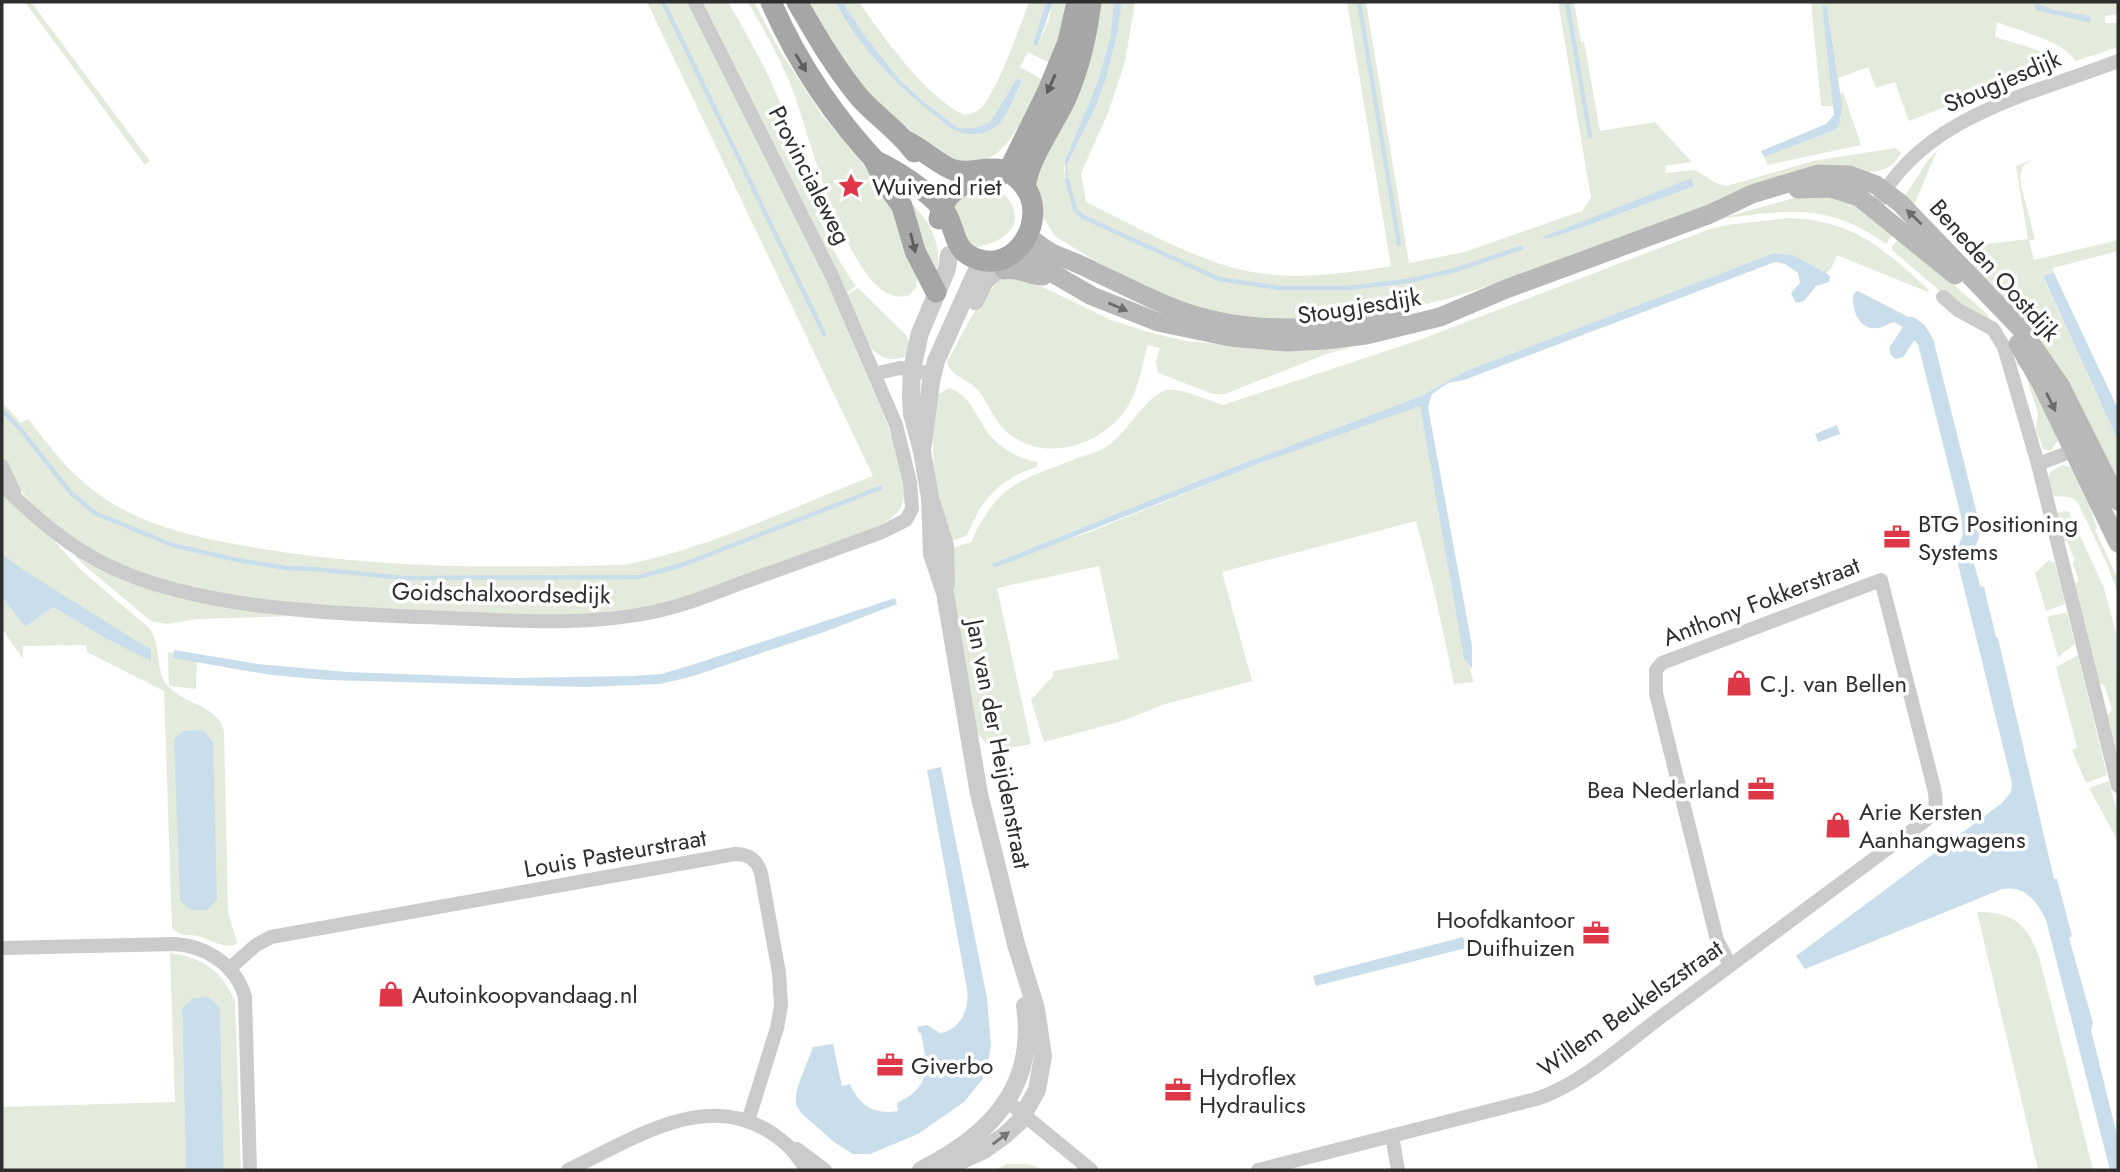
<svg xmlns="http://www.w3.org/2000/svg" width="2120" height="1172" font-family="Jost,sans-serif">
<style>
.green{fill:#e4ebdc;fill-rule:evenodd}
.water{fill:#c9deea}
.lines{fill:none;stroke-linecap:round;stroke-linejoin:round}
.stream{stroke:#c9deea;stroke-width:4.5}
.canal{stroke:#c9deea;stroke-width:16}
.minor{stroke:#cbcbcb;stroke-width:14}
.tertiary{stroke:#cbcbcb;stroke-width:18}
.secondary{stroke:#b8b8b8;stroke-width:19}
.primary{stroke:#a6a6a6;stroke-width:21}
.oneway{fill:#5e5e5e}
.oneway2{fill:#6c6c6c}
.oneway3{fill:#757575}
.labels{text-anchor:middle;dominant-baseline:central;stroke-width:7;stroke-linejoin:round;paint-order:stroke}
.street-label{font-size:24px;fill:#2e2e2e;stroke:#fff}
.poi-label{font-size:24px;fill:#2e2e2e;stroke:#fff;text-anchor:start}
</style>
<rect width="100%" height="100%" fill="#fff"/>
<!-- green -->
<g class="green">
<polygon points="25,2 31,2 150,161 145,165"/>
<path d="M647,2H689C721,68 754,135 787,201C800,227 814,253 826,279C840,310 853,343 866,374C878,403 912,472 903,502C897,526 843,539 822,547C761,571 684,604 619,612C561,618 501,614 444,612C351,608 243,605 153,577C100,561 29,516 4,465C0,451 2,419 2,402L21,423L28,419C49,446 69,473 97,493C140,525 194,537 246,546C371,569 498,568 624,565C708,549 793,507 873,476Z"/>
<path d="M703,2H728C751,41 773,80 788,123C810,182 817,234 856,286L847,293Z"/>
<path d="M748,2H754L780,51L822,115L883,188L895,206L917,277L916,288L909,295C852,316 807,125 792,88C780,58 764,30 748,2Z"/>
<path d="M806,2H835C861,46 893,82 933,114C942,121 953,132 965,134C973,135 984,134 991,130C1005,123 1016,95 1022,81L1017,78L990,122L975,128H958L924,102L900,80L865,36L843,2H859C883,37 925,96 964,115C970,114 975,113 980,109C996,95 1021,24 1029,2H1046L1033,42L1037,47L1049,19L1053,2H1072L1051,64L1028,52L1020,67L1043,80C1033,101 1011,149 989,158C964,169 951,157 931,145C872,108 841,59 806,2Z"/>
<path d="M1095,2H1114L1110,38L1098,81L1064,168L1066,183L1068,182L1067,165L1096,106L1106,79L1117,36L1122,2H1135L1125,62L1108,113L1081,173L1086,202C1133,225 1191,258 1242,270C1291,281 1343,274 1391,266L1347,2H1366L1409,263L1465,252L1582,211L1591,198L1558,2H1574L1581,42H1584L1600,131L1655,122L1692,162L1665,166L1666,173L1695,170L1716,183L1727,186L1813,161L1896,148L1901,153C1893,171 1873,174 1856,171L1450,298L1399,311L1346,319L1255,321L1191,307L1107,268L1056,237L1038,210L1035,195L1036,171ZM1691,178L1695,186L1571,232L1544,237Z"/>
<path d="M1811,2H2118V14L2105,16V23H2118V47L2076,61C2061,40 2022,32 1997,22L1995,37L2035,49L2062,62L1909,121L1895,82L1876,88L1868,67L1838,78L1827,6L1822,7L1835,106H1821Z"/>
<polygon points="1843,92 1861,145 1768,165 1764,157 1835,130 1841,120 1840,93"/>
<polygon points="1937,151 1914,205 1905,196 1928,160"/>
<polygon points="2032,160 2023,166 2020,178 2021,186 2035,239 2029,241 2034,260 2118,240 2118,251 2053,268 2054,273 2043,277 2118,441 2118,490 1969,267 1979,255 1978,245 2028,239 2016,166"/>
<path d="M992,187C1011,194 1025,219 1006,235C997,243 981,245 970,250L952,204L964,193Z"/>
<path d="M1809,194L1852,200L1895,231L1886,244C1827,201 1786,211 1718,219Z"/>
<path d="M910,202C930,220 946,251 934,278Z"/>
<path d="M1789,218C1853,220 1884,249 1929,290L1928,292L1837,255L1831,269L1826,273L1793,255L1774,253L1466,371L1421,396L1205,478L992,564L1084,534L1261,463L1417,405L1420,406L1470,669L1474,682L1454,684L1435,594L1416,521L1222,572L1252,681L1162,705L1122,721L1044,742L1031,700L1053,676V671L1119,659L1099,566L997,588L1031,744C1008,748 990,755 976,730L952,580L950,549L971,542C999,483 1017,482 1075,459C1086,455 1100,452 1109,445C1127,433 1147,394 1167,390C1181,388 1210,401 1223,405L1419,340L1707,230L1726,225Z"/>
<polygon points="1900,238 1986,313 1993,322 1955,304 1892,250 1892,246"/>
<path d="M1004,278L1030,281L1111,320L1151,333L1186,341L1241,346H1354L1324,355L1225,394H1213L1158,373L1156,361L1160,348L1148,345C1143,362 1138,391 1128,406C1104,445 1046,464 1008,433C996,423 990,407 981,394C972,379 952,379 947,362C964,333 976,299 1004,278Z"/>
<path d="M858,288L906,335L910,344L907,356C868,372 858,322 847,295Z"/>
<polygon points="2020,355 2059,439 2050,451 2043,449 2036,430 2038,413 2024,371 2016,363"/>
<path d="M949,388C971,395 976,417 989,434C1001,449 1018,458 1037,462V467C1011,475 989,490 976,516C972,523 970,530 966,536L951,541C933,494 929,445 937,395Z"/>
<path d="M2063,465L2074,468L2081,478L2097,528L2095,530L2118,579V593L2107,564L2078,503C2071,493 2060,500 2052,494L2048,478L2051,471Z"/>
<path d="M2,492L43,529L81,570L149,628C163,647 154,670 168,686C184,705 217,704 224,731L228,910C229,921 238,939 237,944C221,949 213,940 198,936C188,934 179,937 172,928L164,691L87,652L86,645L23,646V659L2,629V597L25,627L53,607L121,647L2,554Z"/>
<polygon points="2065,511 2069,512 2104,588 2116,633 2118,756 2108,715 2112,710 2105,686 2099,683 2075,584 2079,580 2073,564 2074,559 2068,542 2064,541 2057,513"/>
<polygon points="76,555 114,576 148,588 297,616 197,619 167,624 151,621 84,565 75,556"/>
<polygon points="2049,560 2055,563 2065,604 2046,611 2035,573"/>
<polygon points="2062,613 2067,613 2075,644 2058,657 2047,617"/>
<polygon points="168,652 197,657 196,689 169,686"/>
<polygon points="2078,655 2107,775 2086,783 2072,750 2077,747 2056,667"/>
<polygon points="2109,781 2118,816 2118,841 2089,788"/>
<path d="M1977,912C2015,912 2028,925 2040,960L2093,1170H2038Z"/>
<path d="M170,953C202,957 224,972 235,1002L241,1170H224L220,1008L182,1009L186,1170H2V1107L175,1102Z"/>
<polygon points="1007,1164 1028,1164 1045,1170 995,1170"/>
</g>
<!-- water -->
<g class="water">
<path d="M835,2H843L865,36L900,80L924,102L958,128H975L990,122L1017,78L1022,81C1015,95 1006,123 991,130C984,134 973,135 965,134C953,132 942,121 933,114C893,82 860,47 835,2Z"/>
<polygon points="1046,2 1053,2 1037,47 1033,43"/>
<polygon points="1114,2 1122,2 1117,36 1106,79 1096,106 1067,165 1068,182 1066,183 1065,161 1098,81 1110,38"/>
<polygon points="2035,3 2054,10 2090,16 2091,23 2035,10"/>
<polygon points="1822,6 1827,6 1842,105 1840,123 1835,130 1764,157 1761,151 1826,124 1834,115"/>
<polygon points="1691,178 1695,186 1576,230 1545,239 1543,237"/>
<polygon points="1774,253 1793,255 1826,273 1830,276 1829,282 1816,286 1804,301 1796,303 1791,293 1800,283 1798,273 1785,264 1775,262 1464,380 1448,383 1432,394 1428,407 1472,646 1472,669 1464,658 1420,406 1261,463 1020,558 997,567 994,567 992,564 1205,478 1421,396 1466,371"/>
<polygon points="2054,273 2118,409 2118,441 2043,276"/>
<path d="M1858,291L1920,323L1925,329L1928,340L1914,341L1903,357L1895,359L1891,355L1889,348L1903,327L1894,322C1889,323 1883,328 1877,328C1859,331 1850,307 1854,293Z"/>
<polygon points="1837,425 1840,434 1818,442 1815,434"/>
<path d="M1969,544L1980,586L1984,587L1996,637L1998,638L2054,879H2057L2072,936L2069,938L2093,1023L2091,1030L2118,1139V1170H2110L2046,920C2037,901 2025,885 2002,889L1805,969L1796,956L2002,803L2011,792L2012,783L1954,548Z"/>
<polygon points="2,554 22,569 151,650 151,661 107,639 53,607 25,627 2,597"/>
<polygon points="895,598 897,604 824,632 690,677 660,684 586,687 328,680 271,675 173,658 174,650 257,664 347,672 509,678 633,676 661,674 692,665"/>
<polygon points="203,730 213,742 217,899 207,910 191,910 180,901 174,739 183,731"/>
<path d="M941,767L987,998L991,1045L988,1064L982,1080L964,1102L918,1134L870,1154H853L834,1142L801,1113L796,1105V1094L799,1083L813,1047L833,1044L842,1086L850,1084C859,1106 875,1115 898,1111L897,1103C933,1087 927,1064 921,1033H919L917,1027L927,1025L940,1033C961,1030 970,1008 967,989L927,770Z"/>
<polygon points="1463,937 1466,948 1316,986 1313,976"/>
<polygon points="209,997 220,1008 224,1170 186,1170 182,1008 193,998"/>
</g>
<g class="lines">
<!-- stream -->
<g class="stream">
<polyline points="663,2 824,334"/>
<polyline points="1359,2 1399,244"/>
<polyline points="1567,2 1590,136"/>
<polyline points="1067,180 1075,209 1083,217 1219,279 1280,288 1349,288 1407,281 1456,270 1521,248"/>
<polyline points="2,410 22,431 70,492 95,513 172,545 237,560 286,568 314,569 404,578 639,577 682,565 880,488"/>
</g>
<!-- canal -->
<polyline class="canal" points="1911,325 1919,331 1926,343 1969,515 1971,536 1964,553 1966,563"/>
<!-- minor -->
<g class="minor">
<path d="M1875,208C1921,116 2030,95 2118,61"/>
<polyline points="1943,297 1958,310 1993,329 2004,347 2038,464 2118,786"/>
<polyline points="874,374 900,368 933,374"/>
<polyline points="2038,464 2083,447"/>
<polyline points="2,466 14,492"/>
<path d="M2,485C34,516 69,548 111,567C203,611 346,614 448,618C516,621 587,626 653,612C684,606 714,593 744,582C790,566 836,549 882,532L906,520L912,509L910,482L896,425L832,276L695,2"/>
<path d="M2,948L175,944C206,946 236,965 245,997L250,1170"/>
<path d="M229,969L256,945L271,937L735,854C749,854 757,860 761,873L779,973L781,1006L777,1028L748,1121"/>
<polyline points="1007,1101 1091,1170"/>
<polyline points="1392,1136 1398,1170"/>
<polyline points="797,1149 825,1170"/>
<path d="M568,1170C638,1137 717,1081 787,1145C795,1152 801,1162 807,1170"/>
<path d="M1258,1170L1536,1099C1581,1085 1630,1039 1669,1011C1754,947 1840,884 1926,820C1937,810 1937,802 1934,788L1881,580L1662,663L1656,670V693L1717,940L1730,965"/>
</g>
<!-- tertiary -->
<g class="tertiary">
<polyline points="975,301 985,281 994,274"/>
<polyline points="923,444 931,382 936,361 976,272"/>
<polyline points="930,498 932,554 945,593 979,794 1016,944 1036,1009 1043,1056 1037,1090 1019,1122 1005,1135 984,1150 941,1170"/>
<polyline points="946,584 945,546 930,498 922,451 912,414 911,395 912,369 920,333 947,269 949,255"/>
<path d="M921,1170C989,1136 1037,1088 1025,1006"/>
</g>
<!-- secondary -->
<g class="secondary">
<polyline points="1798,189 1830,188 1859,197 1955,275"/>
<path d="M1027,236C1036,242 1045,250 1054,254C1067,260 1081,264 1093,271C1121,284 1148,298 1176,309C1245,335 1323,331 1393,316"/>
<polyline points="1011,254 1021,255 1092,296 1158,322 1230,337 1286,342 1325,340 1366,335 1440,317 1506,289 1710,214 1752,194 1818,174 1849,175 1876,185 1900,203 2020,328 2060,385 2118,501"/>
<path d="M1004,270C1019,267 1029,276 1043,276"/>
<polyline points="2018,344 2041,383 2118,543"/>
</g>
<!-- primary -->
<g class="primary">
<path d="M771,2C798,64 836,120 883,169"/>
<path d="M797,2C816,35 835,68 860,98C877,117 899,131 914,152"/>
<path d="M874,160C898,171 925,189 943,209C957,226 951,251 977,259C1017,273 1048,219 1025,187C1000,153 975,179 951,169C936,162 922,149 906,141"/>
<polyline points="874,160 886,184 902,206 915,251 936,292"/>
<polyline points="993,180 1010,168 1047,93 1068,42 1077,2"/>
<path d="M1026,188C1024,165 1057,120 1067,96C1080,66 1087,34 1091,2"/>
<path d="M939,219C943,194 964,179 988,180"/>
</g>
</g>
<!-- one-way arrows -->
<defs><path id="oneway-solid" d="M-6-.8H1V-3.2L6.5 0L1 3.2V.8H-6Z" transform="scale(1.75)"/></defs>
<g class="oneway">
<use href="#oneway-solid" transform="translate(801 63) rotate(59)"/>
<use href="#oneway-solid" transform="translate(1051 84) rotate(114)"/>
<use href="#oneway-solid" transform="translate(913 243) rotate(76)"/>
</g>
<g class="oneway2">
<use href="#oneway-solid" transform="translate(1914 217) rotate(-136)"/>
<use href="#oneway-solid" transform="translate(1118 307) rotate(23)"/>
<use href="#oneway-solid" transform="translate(2051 402) rotate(64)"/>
</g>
<use class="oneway3" href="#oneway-solid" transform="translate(1001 1138) rotate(-37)"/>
<!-- icons -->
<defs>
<g id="sight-bare" transform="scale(2.1)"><path d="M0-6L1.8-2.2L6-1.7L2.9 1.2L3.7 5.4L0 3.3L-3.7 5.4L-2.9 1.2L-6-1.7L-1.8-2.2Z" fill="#de3747" stroke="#fff" stroke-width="2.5" paint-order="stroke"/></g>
<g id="office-bare" transform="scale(2.1)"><path d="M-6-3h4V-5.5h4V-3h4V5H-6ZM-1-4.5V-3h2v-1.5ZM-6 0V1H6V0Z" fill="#de3747" stroke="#fff" stroke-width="2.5" paint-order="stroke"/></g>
<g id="shop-bare" transform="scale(2.1)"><path d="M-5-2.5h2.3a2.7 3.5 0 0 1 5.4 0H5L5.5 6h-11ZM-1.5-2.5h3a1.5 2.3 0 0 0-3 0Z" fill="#de3747" stroke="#fff" stroke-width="2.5" paint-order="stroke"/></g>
</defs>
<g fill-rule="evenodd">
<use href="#sight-bare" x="851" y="186"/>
<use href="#office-bare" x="1897" y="537"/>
<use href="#shop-bare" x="1739" y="683"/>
<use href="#office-bare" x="1761" y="789"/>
<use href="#shop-bare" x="1838" y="825"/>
<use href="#office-bare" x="1596" y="933"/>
<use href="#shop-bare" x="391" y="994"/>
<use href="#office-bare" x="890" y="1065"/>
<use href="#office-bare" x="1178" y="1090"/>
</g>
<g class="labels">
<!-- street labels -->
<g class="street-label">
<text transform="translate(2002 81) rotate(-23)">Stougjesdijk</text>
<text transform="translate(810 175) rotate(63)">Provincialeweg</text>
<text transform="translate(1995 270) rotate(48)">Beneden Oostdijk</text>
<text transform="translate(1359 306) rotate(-9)">Stougjesdijk</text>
<text transform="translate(501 593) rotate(1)">Goidschalxoordsedijk</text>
<text transform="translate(1761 601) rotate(-21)">Anthony Fokkerstraat</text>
<text transform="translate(999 744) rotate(79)">Jan van der Heijdenstraat</text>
<text transform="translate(615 853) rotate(-10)">Louis Pasteurstraat</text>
<text transform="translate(1630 1008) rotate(-35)">Willem Beukelszstraat</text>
</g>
<!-- poi labels -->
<g class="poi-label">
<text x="872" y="186">Wuivend riet</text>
<text x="1918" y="523">BTG Positioning<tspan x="1918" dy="28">Systems</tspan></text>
<text x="1760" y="683">C.J. van Bellen</text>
<text x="1740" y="789" text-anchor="end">Bea Nederland</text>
<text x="1859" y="811">Arie Kersten<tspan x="1859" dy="28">Aanhangwagens</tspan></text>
<text x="1575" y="919" text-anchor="end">Hoofdkantoor<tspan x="1575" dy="28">Duifhuizen</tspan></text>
<text x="412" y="994">Autoinkoopvandaag.nl</text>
<text x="911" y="1065">Giverbo</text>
<text x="1199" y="1076">Hydroflex<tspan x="1199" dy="28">Hydraulics</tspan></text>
</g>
</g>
<!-- border -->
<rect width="2120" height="1172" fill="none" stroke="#2e2e2e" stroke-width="7"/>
</svg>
